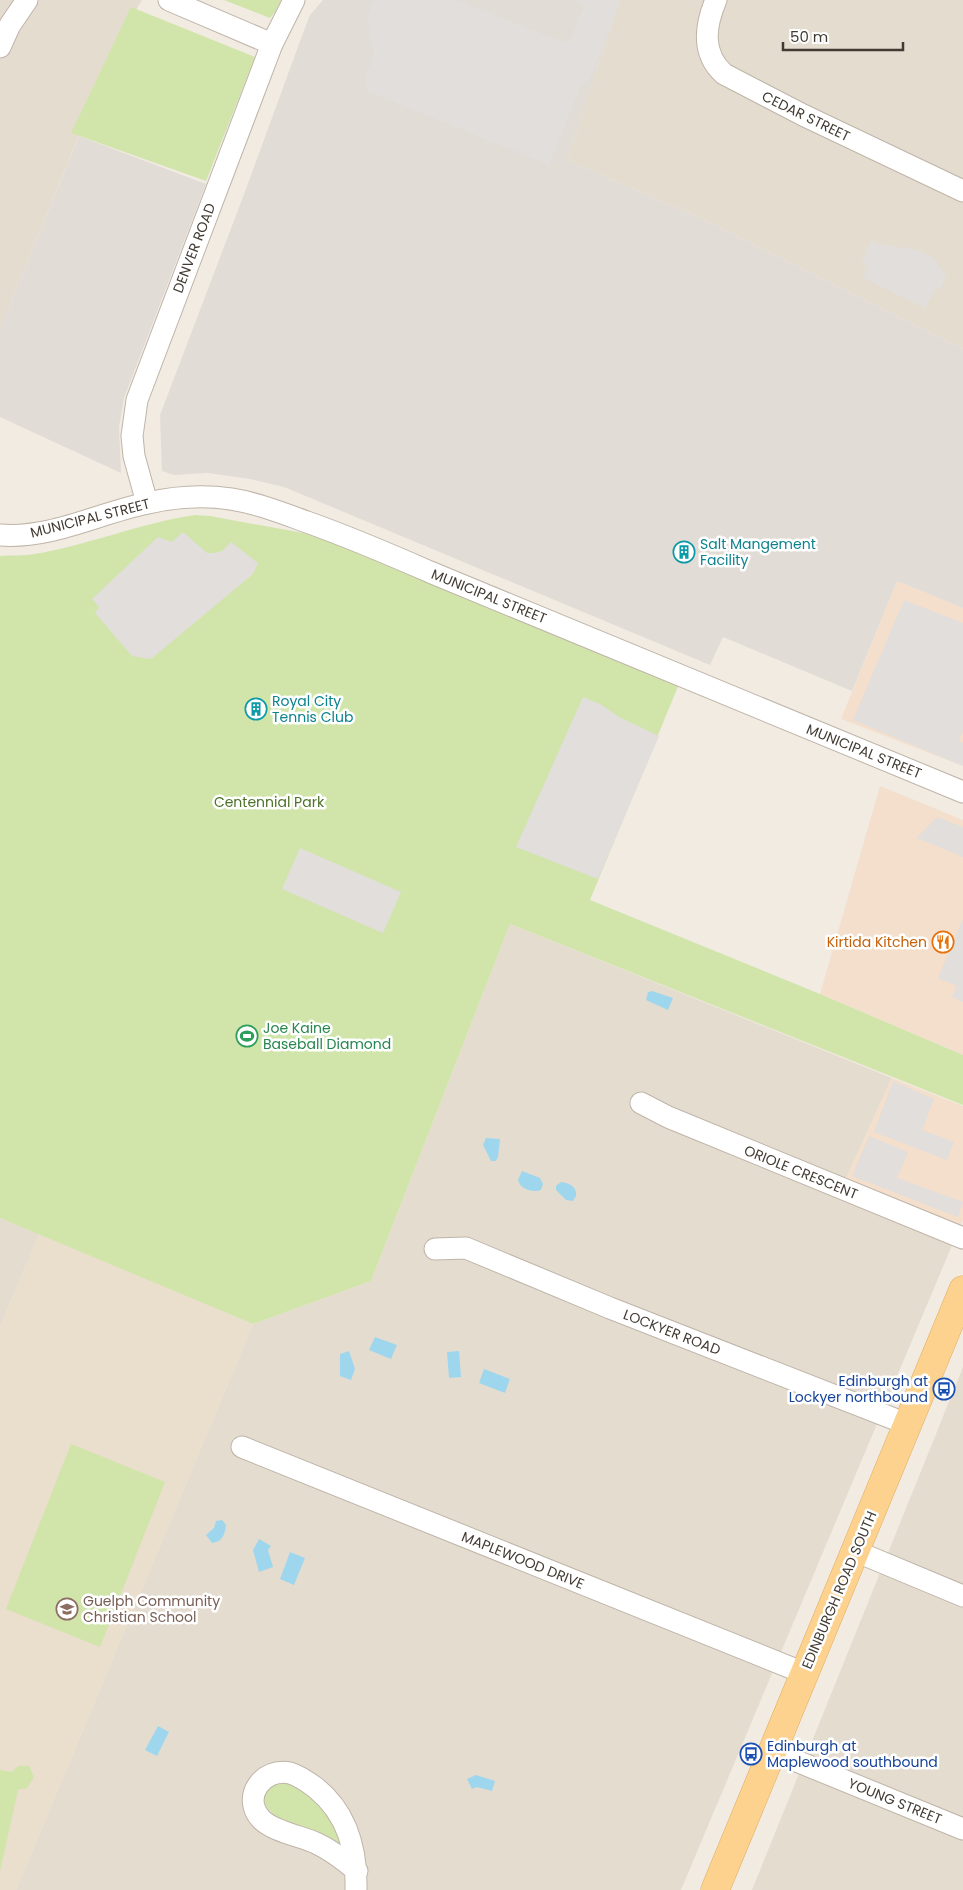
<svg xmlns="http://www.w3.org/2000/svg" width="963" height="1890" font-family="Poppins,sans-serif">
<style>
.residential{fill:#e5dcd0}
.commercial{fill:#f4dfcc}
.industrial{fill:#e2dcd7}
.education{fill:#eadecc}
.green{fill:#d1e5ab}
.parking{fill:#e1dedb}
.water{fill:#9ed6ee}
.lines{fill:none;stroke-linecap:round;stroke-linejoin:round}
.minor-casing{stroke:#bfb4a8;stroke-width:23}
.major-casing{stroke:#e1ad60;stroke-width:29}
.minor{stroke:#fff;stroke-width:21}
.major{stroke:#fdd28f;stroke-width:28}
.labels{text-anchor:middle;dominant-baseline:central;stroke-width:5;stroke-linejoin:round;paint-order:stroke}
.street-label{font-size:14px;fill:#423b33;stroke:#fff}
.culture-label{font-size:14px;fill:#0d838f;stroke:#fff;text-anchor:start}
.park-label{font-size:14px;fill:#4c7228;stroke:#fff}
.food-label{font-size:14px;fill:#c56008;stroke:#fff;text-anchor:end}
.leisure-label{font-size:14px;fill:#27864d;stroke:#fff;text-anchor:start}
.transit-label{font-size:14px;fill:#164399;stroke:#fff;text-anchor:end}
.education-label{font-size:14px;fill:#785e54;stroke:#fff;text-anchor:start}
</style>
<rect width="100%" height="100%" fill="#f1ebe2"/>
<!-- residential -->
<g class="residential">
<polygon points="0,0 142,0 117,42 0,329"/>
<polygon points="620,0 963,0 963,349 703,219 567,160"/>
<polygon points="510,924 892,1078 838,1196 953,1243 681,1890 16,1890 253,1324 371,1281"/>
<polygon points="0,1218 39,1234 0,1327"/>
<polygon points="963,1367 963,1890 752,1890"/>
</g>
<!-- commercial -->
<g class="commercial">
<polygon points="897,581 963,608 963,766 841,719"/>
<polygon points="880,786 963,820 963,1055 820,994"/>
<polygon points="892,1078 963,1106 963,1220 953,1243 838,1196"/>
</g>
<!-- industrial -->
<g class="industrial">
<polygon points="323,0 620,0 567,160 703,219 963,349 963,608 897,581 852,691 723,637 710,665 284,487 250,479 208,473 174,475 162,471 160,415 243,197 303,33 310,15"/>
<polygon points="79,136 206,184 124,398 119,427 121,473 0,417 0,329"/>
</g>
<!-- education -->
<polygon class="education" points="39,1234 253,1324 16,1890 0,1890 0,1327"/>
<!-- green -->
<g class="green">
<polygon points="224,0 281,0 275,12 270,18"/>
<polygon points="131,7 255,57 206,181 71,133"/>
<path d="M195,515L210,516L396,550L679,684L590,900L820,994L963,1055V1105L510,924L371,1281L253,1324L0,1218V556C11,555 23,556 35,554C89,545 140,523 195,515Z"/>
<polygon points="71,1444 165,1482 100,1647 6,1609"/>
<polygon points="18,1766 29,1766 34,1777 27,1788 18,1790 0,1871 0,1770 12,1772"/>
<path d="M288,1780L322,1803L344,1841L340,1846L276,1816C264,1807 261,1800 266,1787Z"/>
</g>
<!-- parking -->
<g class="parking">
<polygon points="374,0 455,0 568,44 585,5 574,0 621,0 589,80 581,84 549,165 366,90 367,83 365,76 373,58 373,52 367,17"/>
<polygon points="871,240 879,244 917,250 933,257 946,276 940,290 936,288 925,308 863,278 868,269 862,262"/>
<polygon points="183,532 207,553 214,553 222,551 231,542 258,563 253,574 151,659 132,656 95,613 99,607 92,599 158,537 172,542"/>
<polygon points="904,600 963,623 963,731 959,741 963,743 963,766 853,720"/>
<polygon points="583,697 600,704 621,718 659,736 598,879 516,847"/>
<polygon points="937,817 963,827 963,857 917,838"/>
<polygon points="300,848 401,892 383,933 282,889"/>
<polygon points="963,919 963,1002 952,997 957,986 938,978"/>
<polygon points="893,1081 934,1099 922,1130 954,1142 947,1160 874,1132"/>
<polygon points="869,1136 908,1152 897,1178 963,1202 958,1217 852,1176"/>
</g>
<!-- water -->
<g class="water">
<polygon points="652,991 673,998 668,1010 646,1000 648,992"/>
<polygon points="486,1138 500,1139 498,1157 496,1161 491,1161 483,1145"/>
<path d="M522,1171L540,1178L543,1184L541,1190C532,1193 520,1189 518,1180Z"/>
<path d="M561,1182C569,1183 577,1186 576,1196L573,1201L566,1200L556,1190V1186Z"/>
<polygon points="375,1337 397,1345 391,1359 369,1350"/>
<polygon points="349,1351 355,1369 351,1380 340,1376 340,1354"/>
<polygon points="459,1351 461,1377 449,1378 447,1352"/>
<polygon points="484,1369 510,1379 505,1393 479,1383"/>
<path d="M222,1520L226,1525C225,1535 222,1542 212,1543L206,1535L214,1528L216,1521Z"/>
<polygon points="259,1539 271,1546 268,1550 273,1567 259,1572 253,1550"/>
<polygon points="290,1552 305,1558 294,1585 280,1579"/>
<polygon points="158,1726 169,1732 157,1756 145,1750"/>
<polygon points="476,1775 495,1781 492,1791 477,1787 472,1789 467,1779"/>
</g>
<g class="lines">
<!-- minor casing -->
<g class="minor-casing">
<g id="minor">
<polyline points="169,0 272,44"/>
<path d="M716,0C705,26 701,53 724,74L803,115L963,191"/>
<polyline points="0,47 10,25 27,0"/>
<polyline points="147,503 134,456 132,436 137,400 272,44 294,0"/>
<path d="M0,535C52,539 98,513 148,503C174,497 204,495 231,499C257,503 282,513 307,522C349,537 389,554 430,572L963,792"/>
<polyline points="641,1103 668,1117 963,1238"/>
<polyline points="435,1249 466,1248 610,1308 907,1424"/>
<polyline points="242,1447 804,1673"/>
<polyline points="855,1551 963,1596"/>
<polyline points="772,1751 963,1829"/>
<path d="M356,1890C357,1850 348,1814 316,1788C308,1782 300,1776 290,1773C263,1767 241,1797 261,1819C272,1831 300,1836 316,1843C331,1850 344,1860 357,1871"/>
</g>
</g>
<!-- major casing -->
<g class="major-casing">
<polyline id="major" points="715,1890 963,1290"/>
</g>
<!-- minor -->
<use href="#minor" class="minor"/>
<!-- major -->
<use href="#major" class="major"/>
</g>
<!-- icons -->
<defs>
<g id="building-ring" transform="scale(1.125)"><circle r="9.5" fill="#fff" stroke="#0f9aa8" stroke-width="1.5"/><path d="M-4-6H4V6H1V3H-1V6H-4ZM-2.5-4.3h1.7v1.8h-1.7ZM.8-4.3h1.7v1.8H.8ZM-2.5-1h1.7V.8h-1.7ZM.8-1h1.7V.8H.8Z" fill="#0f9aa8"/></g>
<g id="restaurant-ring" transform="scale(1.125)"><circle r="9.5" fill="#fff" stroke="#e8710a" stroke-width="1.5"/><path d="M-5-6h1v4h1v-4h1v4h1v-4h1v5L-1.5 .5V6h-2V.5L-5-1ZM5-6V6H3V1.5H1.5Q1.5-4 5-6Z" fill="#e8710a"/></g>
<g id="stadium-ring" transform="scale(1.125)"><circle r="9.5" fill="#fff" stroke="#2e9e5b" stroke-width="1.5"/><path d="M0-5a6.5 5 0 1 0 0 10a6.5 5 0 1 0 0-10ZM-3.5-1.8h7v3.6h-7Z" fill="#2e9e5b"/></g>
<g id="bus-ring" transform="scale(1.125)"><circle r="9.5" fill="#fff" stroke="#1a4fb4" stroke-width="1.5"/><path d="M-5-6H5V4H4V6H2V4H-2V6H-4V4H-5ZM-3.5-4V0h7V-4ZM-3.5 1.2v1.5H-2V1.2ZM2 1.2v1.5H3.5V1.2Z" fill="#1a4fb4"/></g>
<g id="school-ring" transform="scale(1.125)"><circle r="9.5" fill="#fff" stroke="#8d6e63" stroke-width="1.5"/><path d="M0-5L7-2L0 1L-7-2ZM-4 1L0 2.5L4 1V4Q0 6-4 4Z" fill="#8d6e63"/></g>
</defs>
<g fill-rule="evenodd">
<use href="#building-ring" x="684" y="552"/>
<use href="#building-ring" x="256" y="709"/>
<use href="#restaurant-ring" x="943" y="942"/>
<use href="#stadium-ring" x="247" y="1036"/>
<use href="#bus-ring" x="944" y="1389"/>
<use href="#school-ring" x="67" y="1609"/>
<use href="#bus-ring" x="751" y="1754"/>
</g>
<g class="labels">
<!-- street labels -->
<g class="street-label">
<text transform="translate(806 116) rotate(26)">CEDAR STREET</text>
<text transform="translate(194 248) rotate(-69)">DENVER ROAD</text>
<text transform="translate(90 518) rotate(-14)">MUNICIPAL STREET</text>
<text transform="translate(489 596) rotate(22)">MUNICIPAL STREET</text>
<text transform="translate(864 751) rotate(22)">MUNICIPAL STREET</text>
<text transform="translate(801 1172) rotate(22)">ORIOLE CRESCENT</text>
<text transform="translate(672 1332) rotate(21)">LOCKYER ROAD</text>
<text transform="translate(523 1560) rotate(22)">MAPLEWOOD DRIVE</text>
<text transform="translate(839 1590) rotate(-67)">EDINBURGH ROAD SOUTH</text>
<text transform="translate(895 1801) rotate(22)">YOUNG STREET</text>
</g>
<!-- culture labels -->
<g class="culture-label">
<text x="700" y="544">Salt Mangement<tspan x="700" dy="16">Facility</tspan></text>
<text x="272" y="701">Royal City<tspan x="272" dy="16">Tennis Club</tspan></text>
</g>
<!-- park labels -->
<g class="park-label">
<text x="269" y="802">Centennial Park</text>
</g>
<!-- food labels -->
<g class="food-label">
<text x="927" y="942">Kirtida Kitchen</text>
</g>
<!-- leisure labels -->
<g class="leisure-label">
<text x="263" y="1028">Joe Kaine<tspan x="263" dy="16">Baseball Diamond</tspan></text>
</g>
<!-- transit labels -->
<g class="transit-label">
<text x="928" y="1381">Edinburgh at<tspan x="928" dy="16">Lockyer northbound</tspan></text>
<text x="767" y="1746" text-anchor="start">Edinburgh at<tspan x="767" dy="16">Maplewood southbound</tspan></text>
</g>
<!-- education labels -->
<g class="education-label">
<text x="83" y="1601">Guelph Community<tspan x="83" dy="16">Christian School</tspan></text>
</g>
</g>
<!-- scale -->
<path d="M783 42v8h120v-8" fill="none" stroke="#423b33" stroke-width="2.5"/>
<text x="790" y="42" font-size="15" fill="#423b33" stroke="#ffffff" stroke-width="4" paint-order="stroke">50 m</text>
</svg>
